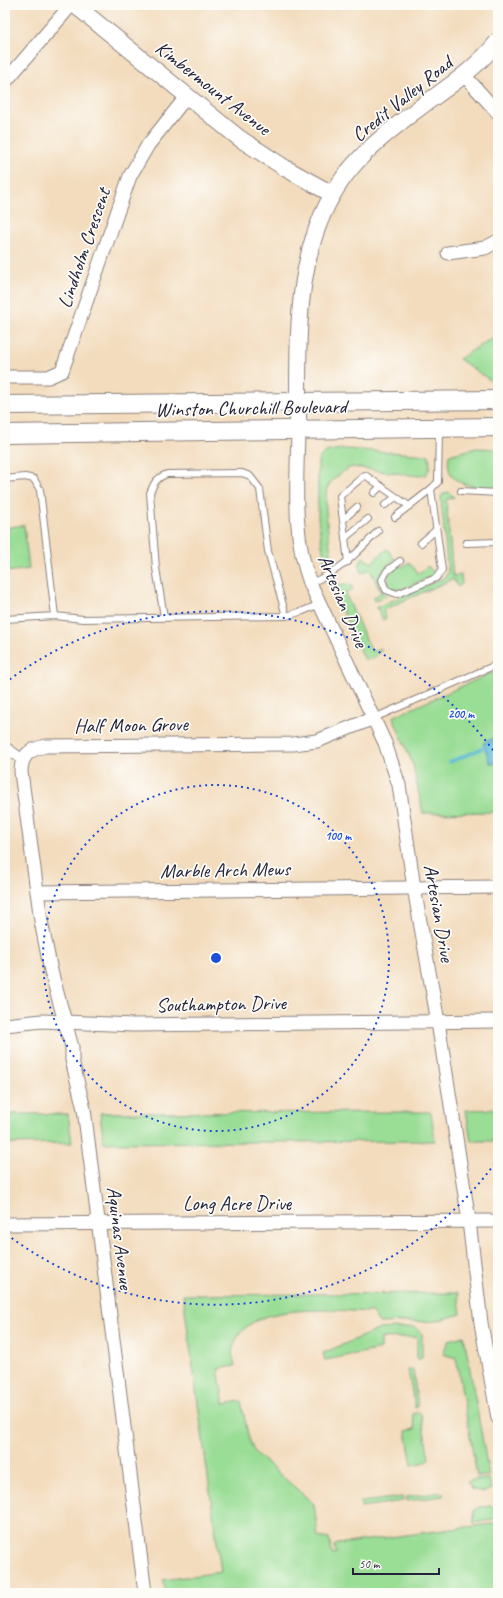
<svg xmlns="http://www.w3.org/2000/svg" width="503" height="1598" font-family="Caveat,sans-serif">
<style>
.green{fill:#9add95;stroke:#5e8068}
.water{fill:#56b8d4;stroke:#3c6d88}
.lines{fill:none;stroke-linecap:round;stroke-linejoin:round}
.stream{stroke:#56b8d4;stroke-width:3.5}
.service-casing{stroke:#8a7f7c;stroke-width:8}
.pedestrian-casing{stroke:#8a7f7c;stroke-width:12}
.minor-casing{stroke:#8a7f7c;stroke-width:15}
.tertiary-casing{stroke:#8a7f7c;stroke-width:18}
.secondary-casing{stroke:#8a7f7c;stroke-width:20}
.service{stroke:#fff;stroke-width:6}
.pedestrian{stroke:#fff;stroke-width:10}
.minor{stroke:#fff;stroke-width:13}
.tertiary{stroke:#fff;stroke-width:16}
.secondary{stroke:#fff;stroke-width:18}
.ring{fill:none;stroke:#1d4ed8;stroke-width:2;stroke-dasharray:2 4}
.labels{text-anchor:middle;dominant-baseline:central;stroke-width:3.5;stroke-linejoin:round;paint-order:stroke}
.street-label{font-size:20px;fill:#22223b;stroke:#fdfcf7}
.centre{fill:#1d4ed8;stroke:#fdfcf7;stroke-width:2}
.ring-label{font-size:12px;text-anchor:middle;font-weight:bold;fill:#1d4ed8;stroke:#fdfcf7;stroke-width:3.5;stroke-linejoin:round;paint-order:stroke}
</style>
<rect width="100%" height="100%" fill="#fdfcf7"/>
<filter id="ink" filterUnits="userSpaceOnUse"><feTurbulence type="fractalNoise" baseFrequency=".025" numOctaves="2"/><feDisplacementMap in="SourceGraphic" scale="8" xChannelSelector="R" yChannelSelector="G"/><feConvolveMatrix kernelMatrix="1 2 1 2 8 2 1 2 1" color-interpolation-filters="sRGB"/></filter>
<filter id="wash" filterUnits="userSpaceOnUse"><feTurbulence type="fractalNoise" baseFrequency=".012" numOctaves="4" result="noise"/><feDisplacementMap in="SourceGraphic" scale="16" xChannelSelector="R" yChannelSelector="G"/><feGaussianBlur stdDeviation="0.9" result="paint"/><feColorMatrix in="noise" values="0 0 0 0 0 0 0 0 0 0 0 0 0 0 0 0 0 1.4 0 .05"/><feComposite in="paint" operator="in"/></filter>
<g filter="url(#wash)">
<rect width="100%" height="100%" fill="#f3dcbd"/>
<!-- green -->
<g class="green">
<polygon points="498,334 498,385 497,385 459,359"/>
<path d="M476,448L498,449V488C475,487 443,488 449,455Z"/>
<path d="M347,449L429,455L430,467L426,475L418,476L352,467C345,470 329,481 327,489C323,506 330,546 333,564L325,565L318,518V461C323,449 335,450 347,449Z"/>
<polygon points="448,492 454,497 446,500 453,576 461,575 462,584 458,587 453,579 383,610 386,618 383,620 377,607 444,578 448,573 441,497 444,493"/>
<polygon points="24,525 29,569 5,572 5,528"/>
<path d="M387,549L395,559C383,570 369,580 387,595L386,596L374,601V597L381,593L370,569L362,573L359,565L363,557L371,563Z"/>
<polygon points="409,562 419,574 428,566 435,575 400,590 391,588 388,583 389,574 400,565 402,567"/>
<path d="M347,584L351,585L353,589L345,593L372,652L381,648V650C379,656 371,659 365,660L332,588L335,585Z"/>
<polygon points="498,670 498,812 423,813 413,765 393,717"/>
<polygon points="498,1109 498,1141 471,1141 466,1110"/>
<polygon points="431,1112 435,1141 104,1143 100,1113"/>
<polygon points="5,1114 68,1114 72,1143 5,1144"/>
<path d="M458,1293L461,1314L436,1321L379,1323L372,1312C335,1311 245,1299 233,1348C231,1354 234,1360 235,1366L218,1369L224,1404L241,1401L248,1435L254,1452L314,1504L318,1537L329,1539L333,1555L337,1554L334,1546L338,1544L498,1523V1593H166L163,1580L221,1572L183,1295Z"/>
<polygon points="415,1327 422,1334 422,1358 417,1360 417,1337 381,1338 381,1349 325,1360 323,1353 380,1329"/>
<polygon points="464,1336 489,1476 477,1476 456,1358 443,1354 449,1340"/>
<polygon points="408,1370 413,1370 418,1407 415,1408"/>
<polygon points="419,1412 421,1414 429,1458 426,1462 412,1465 406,1431 415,1429 413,1414"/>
<polygon points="477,1479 489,1479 492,1489 484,1492 473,1490 467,1482"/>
<polygon points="443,1492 443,1496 406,1501 405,1497"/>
<polygon points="402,1497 403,1501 361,1507 361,1502"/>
<polygon points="492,1506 495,1507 497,1519 474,1523 474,1511 480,1507"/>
</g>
<!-- water -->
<polygon class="water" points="498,736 498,764 490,763 483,743"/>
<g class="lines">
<!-- stream -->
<polyline class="stream" points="450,762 488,746"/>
</g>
</g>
<g filter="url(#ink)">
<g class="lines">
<!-- service casing -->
<g class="service-casing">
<g id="service">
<polyline points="5,479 25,477 34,479 40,490 55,616"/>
<polyline points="461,491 498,493"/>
<polyline points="374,493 381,486"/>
<polyline points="385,505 396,497"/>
<polyline points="395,517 431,489 438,482 439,430"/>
<polyline points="343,520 357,507"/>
<polyline points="345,538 368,519"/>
<polyline points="421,543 436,530"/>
<polyline points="466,543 498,542"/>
<polyline points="400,561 387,571 382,580 386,590 397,594 436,578 442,570 431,489"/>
<polyline points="348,562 340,496 365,475 409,506"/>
<path d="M310,583C340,572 357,553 378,531"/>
<path d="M164,617L156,568L150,493C154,483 156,478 167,474L242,473L250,476L260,489L268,551L286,616"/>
<polyline points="5,619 55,616 83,619 286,616 303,611 320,604"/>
<polyline points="374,718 498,664"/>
</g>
</g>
<!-- pedestrian casing -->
<g class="pedestrian-casing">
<polyline id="pedestrian" points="5,747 23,760"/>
</g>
<!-- minor casing -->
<g class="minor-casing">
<g id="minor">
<polyline points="465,76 498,113"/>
<polyline points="5,82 71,5"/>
<polyline points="448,253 485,248 498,241"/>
<polyline points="5,377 48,377 62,371 130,176 148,145 187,96"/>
<path d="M298,430C297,482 292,534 310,583L385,743L399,785L414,888L438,1022L469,1221L481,1323L498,1418"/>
<polyline points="37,892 498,887"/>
<polyline points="5,1025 42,1021 133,1025 498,1021"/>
<polyline points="5,1224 498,1221"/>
<path d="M145,1593L84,1109L72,1060V1047L51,971L41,921L21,772C21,755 30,749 46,746L293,744L317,741L374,718"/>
</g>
</g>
<!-- tertiary casing -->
<g class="tertiary-casing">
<g id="tertiary">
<polyline points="75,5 239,138 285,168 332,194"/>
<path d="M298,430C299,345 291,249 344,177C358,158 377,141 396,126C430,97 470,77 498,41"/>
</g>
</g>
<!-- secondary casing -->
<g class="secondary-casing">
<g id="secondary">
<polyline points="5,405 498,400"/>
<polyline points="5,434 498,427"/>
</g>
</g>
<!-- service -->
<use href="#service" class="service"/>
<!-- pedestrian -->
<use href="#pedestrian" class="pedestrian"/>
<!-- minor -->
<use href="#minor" class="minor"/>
<!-- tertiary -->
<use href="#tertiary" class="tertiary"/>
<!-- secondary -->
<use href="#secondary" class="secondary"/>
</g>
</g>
<!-- distance rings -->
<g class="ring">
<circle cx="216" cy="958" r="173"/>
<path d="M498 1159A346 346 0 0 1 5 1233M5 683A346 346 0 0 1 498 757"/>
</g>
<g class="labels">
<!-- street labels -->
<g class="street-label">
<text transform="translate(213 88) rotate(38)">Kimbermount Avenue</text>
<text transform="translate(402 99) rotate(-39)">Credit Valley Road</text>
<text transform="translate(84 248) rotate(-71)">Lindholm Crescent</text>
<text transform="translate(251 408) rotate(-1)">Winston Churchill Boulevard</text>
<text transform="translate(343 601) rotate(67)">Artesian Drive</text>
<text transform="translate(131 725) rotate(-1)">Half Moon Grove</text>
<text transform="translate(225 870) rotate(-1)">Marble Arch Mews</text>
<text transform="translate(439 913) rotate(80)">Artesian Drive</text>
<text transform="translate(221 1004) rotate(-1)">Southampton Drive</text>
<text x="237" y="1203">Long Acre Drive</text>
<text transform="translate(120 1238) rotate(83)">Aquinas Avenue</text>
</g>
</g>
<circle cx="216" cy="958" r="6" class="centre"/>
<g class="ring-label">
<text x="461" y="718">200 m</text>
<text x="338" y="840">100 m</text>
</g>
<!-- margin -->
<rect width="503" height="1598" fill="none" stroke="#fdfcf7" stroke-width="20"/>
<!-- scale -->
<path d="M353 1568v6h86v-6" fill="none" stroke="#22223b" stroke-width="2"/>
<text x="359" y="1568" font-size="12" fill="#22223b" stroke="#fdfcf7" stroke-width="3" paint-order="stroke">50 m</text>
</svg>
